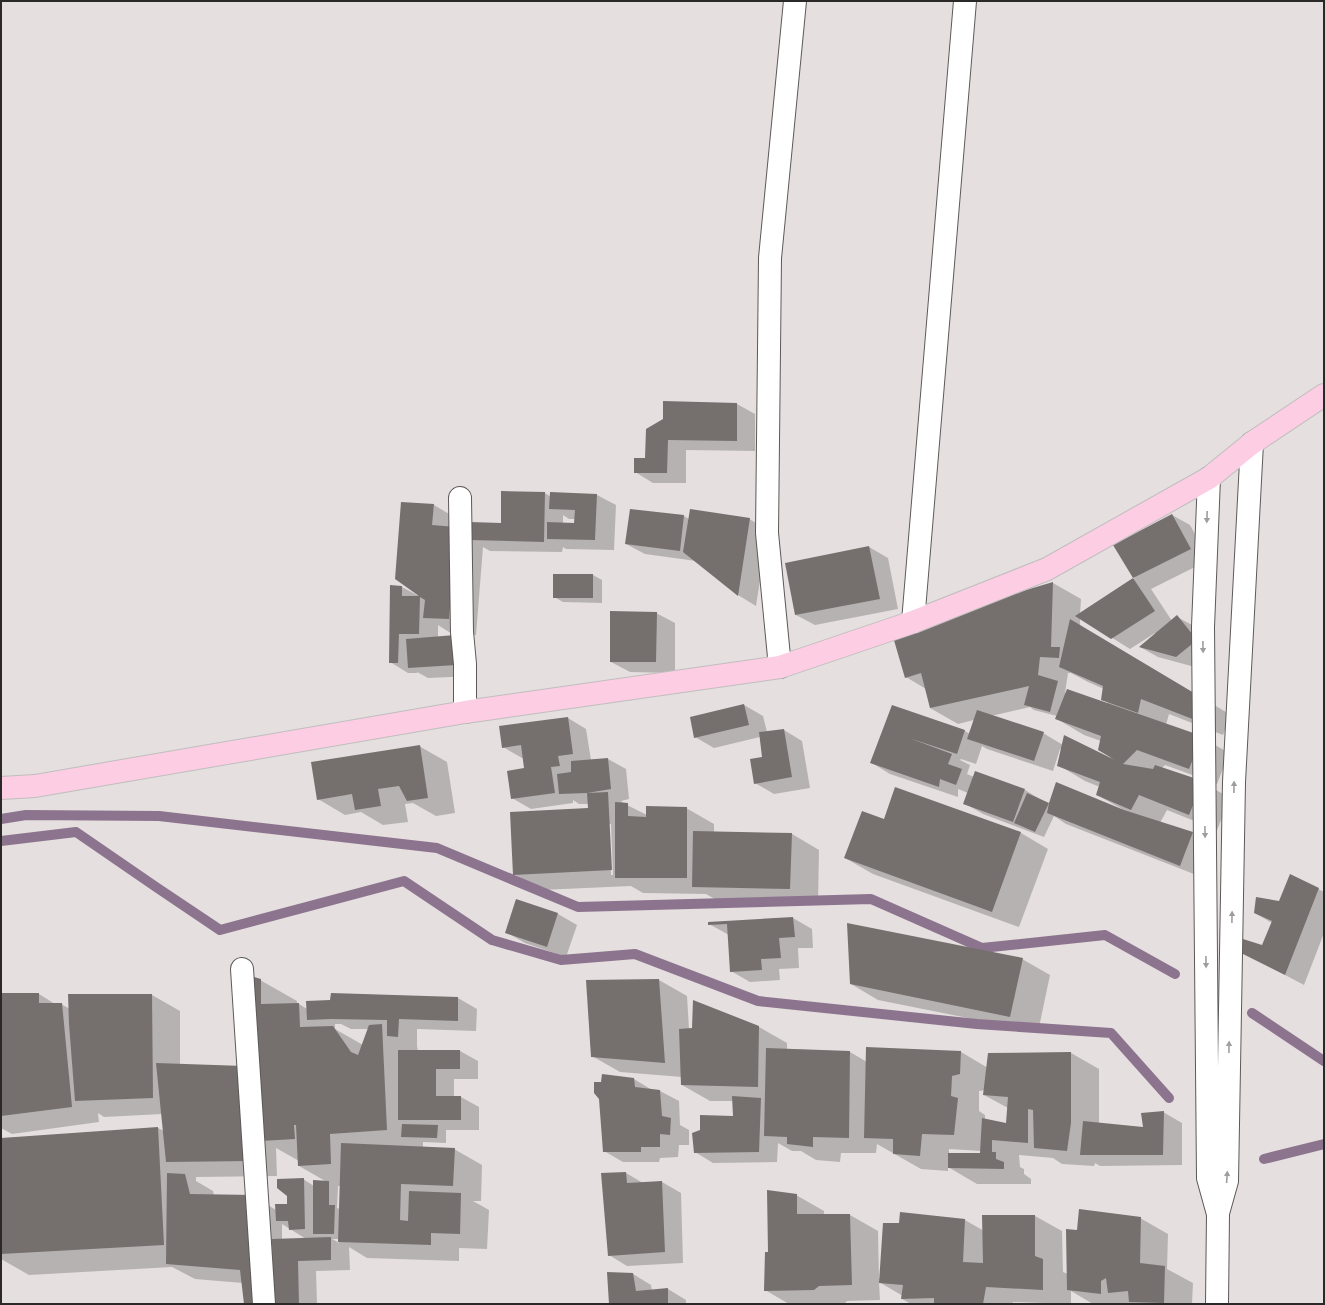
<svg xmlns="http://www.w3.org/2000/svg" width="1325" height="1305" font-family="'Work Sans',sans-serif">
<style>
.shadow{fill:#0003;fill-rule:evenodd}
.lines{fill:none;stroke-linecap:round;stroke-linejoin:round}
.stream{stroke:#8d748e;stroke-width:10}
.building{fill:#75706e}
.minor-casing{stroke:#5e5959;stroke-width:24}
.major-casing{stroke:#bfbebe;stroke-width:24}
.minor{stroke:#fff;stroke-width:22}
.major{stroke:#fdcde3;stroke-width:22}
.oneway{fill:#9f9e9e}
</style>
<rect width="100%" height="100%" fill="#e5dfdf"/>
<!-- shadow -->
<g class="shadow">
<polygon points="737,404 755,414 755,451 686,450 686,483 653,483 635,472 646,459 647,429"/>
<path d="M545,493L551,497V493L597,495L616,505L614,550L566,549L563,547L562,552L490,551L483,547L476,635L452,634L438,625V637L474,676L428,678L417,672V673H408L390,662L402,587L417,595L418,594L434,505L461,521V531L502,524ZM563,515L569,519H575V524H563Z"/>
<polygon points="631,510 684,516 689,519 749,519 768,529 756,606 738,595 696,561 645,554 626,544"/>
<path d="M1172,515L1190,525L1209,560L1151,589L1172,621L1177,617L1196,627L1215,651L1195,667L1158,657L1140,647L1156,634L1155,633L1130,649L1080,618V626L1231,715L1223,735L1169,714L1166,725L1201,737L1229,753L1217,784L1165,765L1162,768L1202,782L1230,798L1217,830L1167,810L1160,823L1192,833L1211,843L1199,876L1066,824L1054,816L1044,837L983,814L964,803L968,793L958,789V797L890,774L872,763L892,706L965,731L970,734L974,720L958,724L930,708L926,689L906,677L892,630L1053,583L1081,599L1080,614L1135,578L1134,577ZM1068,673H1071L1088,682L1104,689L1108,703L1065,693ZM1030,707L1034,710L1057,716V719L1084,735L1101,741L1111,757L1110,758L1063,745L1043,733L991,716ZM982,746L987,749L1053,771L1060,749H1062L1058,765L1085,781L1100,787L1097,795L1122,809V810L1048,804L1025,790L974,777L967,774L970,765L960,760L961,759L976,764Z"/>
<polygon points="869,547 888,558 898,609 815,625 796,615 786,564"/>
<polygon points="593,575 602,580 602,603 563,602 554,597"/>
<polygon points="656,613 675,623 675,673 630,672 611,662"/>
<polygon points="744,705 763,716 767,732 784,730 802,741 810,788 774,794 755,783 764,758 760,737 714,748 695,737"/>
<path d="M568,718L586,729L591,760L608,759L626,769L629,799L621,801L625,804L647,815L686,808L714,824V832L792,834L819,850L818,904L720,902L706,894L643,893L631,886L541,890L514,874L589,809V804H579L573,800V803L531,809L512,798L525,769L523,758H522L503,747ZM609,824H611L613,875H611Z"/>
<polygon points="419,746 447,762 455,813 436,816 413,803 405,804 408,822 383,825 361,812 345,815 318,799"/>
<polygon points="884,820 1021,833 1048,849 1019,927 873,874 845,858"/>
<polygon points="1291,875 1324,892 1324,933 1304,985 1240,951 1263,946 1272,923 1255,913 1280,902"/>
<polygon points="517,900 558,914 577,925 566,957 525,943 506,932"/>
<polygon points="793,918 812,929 813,948 798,948 799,968 779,969 780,980 750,982 731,971 729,935 709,924"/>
<polygon points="1022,959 1050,975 1038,1032 878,1000 851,984"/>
<path d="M260,980L297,1001V1004H299L307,1009L330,1001L332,994L458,998L477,1009L476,1031L417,1029V1046L418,1051H460L478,1061V1079H454V1097H461L479,1107V1130H446V1143L423,1142V1148L454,1149L482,1165L481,1201H473L489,1210L487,1249L459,1248V1261L367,1258L349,1247L350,1270L316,1271L317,1304H246L243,1283L195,1279L172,1267L29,1275L1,1259V1139L158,1128L164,1131L162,1114L104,1117L98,1113L99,1122L12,1134L1,1128V994H39L55,1004H61L70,1009L152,995L180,1011V1065L244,1067ZM335,1024H341L351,1029H368L363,1045L335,1029ZM276,1148L299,1161V1166L327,1182L314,1186L303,1179L288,1205L276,1210L253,1196L214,1195L213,1191L196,1181V1177L277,1176ZM338,1186H341L340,1209L337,1208ZM282,1224L306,1239H282ZM332,1239H339V1243L336,1241Z"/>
<path d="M659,980L687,996L689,1029L759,1027L787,1043V1049L850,1052L867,1062V1049L961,1052L988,1068L1071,1053L1099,1069V1124L1144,1128L1163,1112L1182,1123V1165L1100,1166L1095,1163L1094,1166L1062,1164L1053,1158L1019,1155L1020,1167L1024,1169V1174L1031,1179V1184H977L948,1167V1171L921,1169L877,1144L876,1153H841L840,1162L816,1160L801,1151H792L778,1143L777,1162L713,1163L695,1152L734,1117L733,1101H710L682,1085V1077L620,1072L592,1056ZM985,1090L984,1095L1008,1108L1007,1124L985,1120V1115L979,1111V1091ZM949,1149L981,1151V1154H949Z"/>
<polygon points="634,1079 652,1090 660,1091 679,1101 680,1125 689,1130 689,1145 679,1145 678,1157 660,1158 659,1162 623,1162 604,1151"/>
<polygon points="626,1173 643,1183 662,1182 681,1193 683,1263 627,1266 609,1255"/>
<polygon points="796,1195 824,1211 824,1215 850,1215 878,1231 879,1279 965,1220 984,1231 1035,1216 1062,1231 1063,1272 1068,1274 1078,1231 1140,1218 1168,1234 1167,1269 1193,1283 1192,1304 1093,1304 1071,1291 1071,1304 1013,1302 1013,1304 911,1304 902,1299 903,1296 879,1282 880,1300 847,1301 844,1304 789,1304 765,1290 769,1253"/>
<polygon points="633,1274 651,1285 652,1291 668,1289 686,1300 686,1304 610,1304"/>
</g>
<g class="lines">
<!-- stream -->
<g class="stream">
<polyline points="1,819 26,815 159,816 437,848 578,907 871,899 982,948 1105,935 1175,974"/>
<polyline points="1,841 76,832 156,887 220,930 404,881 492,940 561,960 635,954 758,1001 977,1024 1111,1033 1169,1098"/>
<polyline points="1252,1013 1324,1061"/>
<polyline points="1264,1159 1324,1144"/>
</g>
</g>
<!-- building -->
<g class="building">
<polygon points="663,401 737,403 737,441 668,440 667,473 634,473 634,458 645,458 646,429 663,419"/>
<polygon points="501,491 545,492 544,542 470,540 470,522 501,523"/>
<polygon points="550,492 597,494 595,540 547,539 547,522 574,523 575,510 549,509"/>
<polygon points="401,502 434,504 432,525 456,527 449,619 423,618 425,600 420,597 419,634 399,634 398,663 389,663 390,585 402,586 402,596 419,596 395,579"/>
<polygon points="630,509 684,515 680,551 625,544"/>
<polygon points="690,509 750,518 738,596 683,552"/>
<polygon points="1172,514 1191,549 1133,578 1113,545"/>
<polygon points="869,546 880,599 795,615 785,563"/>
<rect x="553" y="574" width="40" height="24"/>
<polygon points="1133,578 1155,611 1111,639 1075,616"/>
<polygon points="1053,582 1051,647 1060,647 1059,658 1040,657 1038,675 1058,681 1050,712 1024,705 1029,686 930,708 921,673 905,678 891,630"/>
<polygon points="610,611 657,612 656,662 610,662"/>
<polygon points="1177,615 1197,640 1176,657 1139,647"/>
<polygon points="1070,619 1204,699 1195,720 1141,699 1138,713 1101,700 1103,686 1059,667"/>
<polygon points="455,635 456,665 408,668 406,639"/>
<polygon points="1067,689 1202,736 1189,769 1137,750 1123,764 1153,769 1155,765 1203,781 1189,815 1139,795 1131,810 1096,795 1100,782 1057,766 1064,735 1115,760 1098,750 1101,736 1055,719"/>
<polygon points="744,704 749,725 694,738 690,717"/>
<polygon points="892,705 965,730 957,754 909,738 952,754 948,764 962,769 956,785 940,779 939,787 870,763"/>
<polygon points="977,710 1044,732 1034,761 967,739"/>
<polygon points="568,717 573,754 558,756 560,766 551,767 555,793 511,799 507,771 524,768 521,745 502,748 499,726"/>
<polygon points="784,729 792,777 754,784 750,759 762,757 759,732"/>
<polygon points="420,745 428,798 407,801 399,786 378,789 381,806 355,810 352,794 317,800 311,762"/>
<polygon points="608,758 611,789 587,793 608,792 612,870 513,875 510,812 588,808 587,793 559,794 557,774 571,772 571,761"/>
<polygon points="975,771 1025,789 1013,822 963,804"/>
<polygon points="1056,782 1124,810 1193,832 1180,866 1047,813 1049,803"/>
<polygon points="895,787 1021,832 992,912 844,858 862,811 884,819"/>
<polygon points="1027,793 1049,803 1035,832 1014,823"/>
<polygon points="615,802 628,803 628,816 646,817 646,806 687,807 687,878 615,878"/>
<polygon points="693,831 792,833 790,889 692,887"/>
<polygon points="1290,874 1319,888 1285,975 1239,952 1243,939 1262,945 1272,921 1254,913 1256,897 1279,901"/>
<polygon points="516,899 558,913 547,947 505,933"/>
<polygon points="793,917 795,937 779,938 781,958 761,959 762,970 730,972 727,924 708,925 708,922"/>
<polygon points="847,923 1023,958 1010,1017 850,984"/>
<polygon points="251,976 261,979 261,1004 299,1003 300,1027 333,1026 351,1052 358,1055 369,1025 382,1024 387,1130 330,1134 331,1164 298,1166 296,1125 294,1125 295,1139 261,1141"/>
<polygon points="659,979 665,1063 591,1057 586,980"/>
<polygon points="1,993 39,993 39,1003 62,1003 72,1107 1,1116"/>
<polygon points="331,993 458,997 458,1021 399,1019 398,1037 387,1036 387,1020 331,1019 307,1020 306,1001 330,1000"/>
<polygon points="68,994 152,994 153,1098 75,1101 69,1024"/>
<polygon points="693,1000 759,1026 758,1087 681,1085 679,1029 692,1028"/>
<polygon points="866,1047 961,1051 960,1074 952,1076 951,1096 958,1098 954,1135 922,1134 920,1156 893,1154 893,1139 864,1138"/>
<polygon points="766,1048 850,1051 849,1138 813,1137 813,1147 787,1144 787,1137 764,1136"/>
<polygon points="398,1050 460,1050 460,1069 436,1069 436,1096 461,1096 461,1120 398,1120"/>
<polygon points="1071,1052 1071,1123 1067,1151 1034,1148 1033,1110 1028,1109 1028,1143 992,1140 992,1152 996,1152 996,1159 1004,1162 1004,1169 948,1168 948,1153 980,1153 982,1118 1006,1123 1008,1097 983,1095 988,1053"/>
<polygon points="156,1063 244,1066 250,1161 166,1162"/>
<polygon points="602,1074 634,1078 635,1087 660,1090 662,1116 671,1118 670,1135 660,1134 660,1147 641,1147 641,1152 603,1152 599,1099 594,1093 594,1082 601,1082"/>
<polygon points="732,1096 761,1098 759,1152 694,1153 692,1133 700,1130 700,1115 733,1116"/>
<polygon points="1164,1111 1163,1155 1080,1155 1083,1121 1143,1127 1141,1113"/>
<polygon points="402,1124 438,1125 437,1138 401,1137"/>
<polygon points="158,1127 164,1245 1,1254 1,1138"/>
<polygon points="341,1143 455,1148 453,1186 401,1184 400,1220 408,1221 409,1191 461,1193 460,1234 431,1233 431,1245 338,1242"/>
<polygon points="626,1172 627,1183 662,1181 665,1252 608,1256 601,1173"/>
<polygon points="167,1173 185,1174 190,1194 254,1195 259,1304 244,1304 240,1270 166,1264"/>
<polygon points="304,1178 305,1229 289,1230 288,1221 276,1221 275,1204 287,1204 287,1196 277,1188 277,1179"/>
<polygon points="313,1180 329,1181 329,1205 335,1205 334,1234 313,1234"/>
<polygon points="767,1190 797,1194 797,1214 850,1214 852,1285 819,1286 814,1290 764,1291 765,1252 768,1252"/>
<polygon points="1079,1209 1141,1217 1140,1263 1165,1266 1164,1303 1129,1302 1128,1291 1108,1293 1106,1278 1101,1281 1101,1294 1067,1290 1066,1229 1077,1230"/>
<polygon points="900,1212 965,1219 963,1262 983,1263 982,1215 1035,1215 1035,1256 1043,1259 1043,1290 986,1287 983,1304 934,1304 934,1298 901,1299 903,1285 879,1283 883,1223 899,1223"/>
<polygon points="331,1237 331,1260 298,1261 299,1304 273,1304 272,1239"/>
<polygon points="607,1272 633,1273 636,1291 668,1288 668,1304 609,1304"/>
</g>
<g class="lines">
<!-- minor casing -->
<g class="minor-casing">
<g id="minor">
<polyline points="1209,478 1203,627 1208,1178 1218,1214 1217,1304"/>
<polyline points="460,498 462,632 465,664 465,712"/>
<polyline points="913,622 965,1"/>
<polyline points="780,667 767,533 770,258 795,1"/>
<polyline points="242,969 264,1304"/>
<polyline points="1218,1213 1227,1181 1234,782 1252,443"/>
</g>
</g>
<!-- major casing -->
<g class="major-casing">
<polyline id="major" points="1,788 35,786 465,712 780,667 913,622 1047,569 1209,478 1252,443 1324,395"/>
</g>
<!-- minor -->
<use href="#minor" class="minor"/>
<!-- major -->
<use href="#major" class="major"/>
</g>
<!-- one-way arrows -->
<defs><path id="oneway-solid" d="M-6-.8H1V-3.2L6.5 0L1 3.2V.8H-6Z"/></defs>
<g class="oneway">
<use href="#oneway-solid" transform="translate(1207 517) rotate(92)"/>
<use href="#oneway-solid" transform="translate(1203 647) rotate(89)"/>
<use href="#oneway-solid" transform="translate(1234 787) rotate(-89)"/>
<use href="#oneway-solid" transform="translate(1205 832) rotate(89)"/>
<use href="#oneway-solid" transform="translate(1232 917) rotate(-89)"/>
<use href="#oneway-solid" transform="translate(1206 962) rotate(89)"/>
<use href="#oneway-solid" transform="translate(1229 1047) rotate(-89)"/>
<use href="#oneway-solid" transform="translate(1227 1177) rotate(-86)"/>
</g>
<!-- border -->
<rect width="1325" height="1305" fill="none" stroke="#2a2828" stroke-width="4"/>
</svg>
